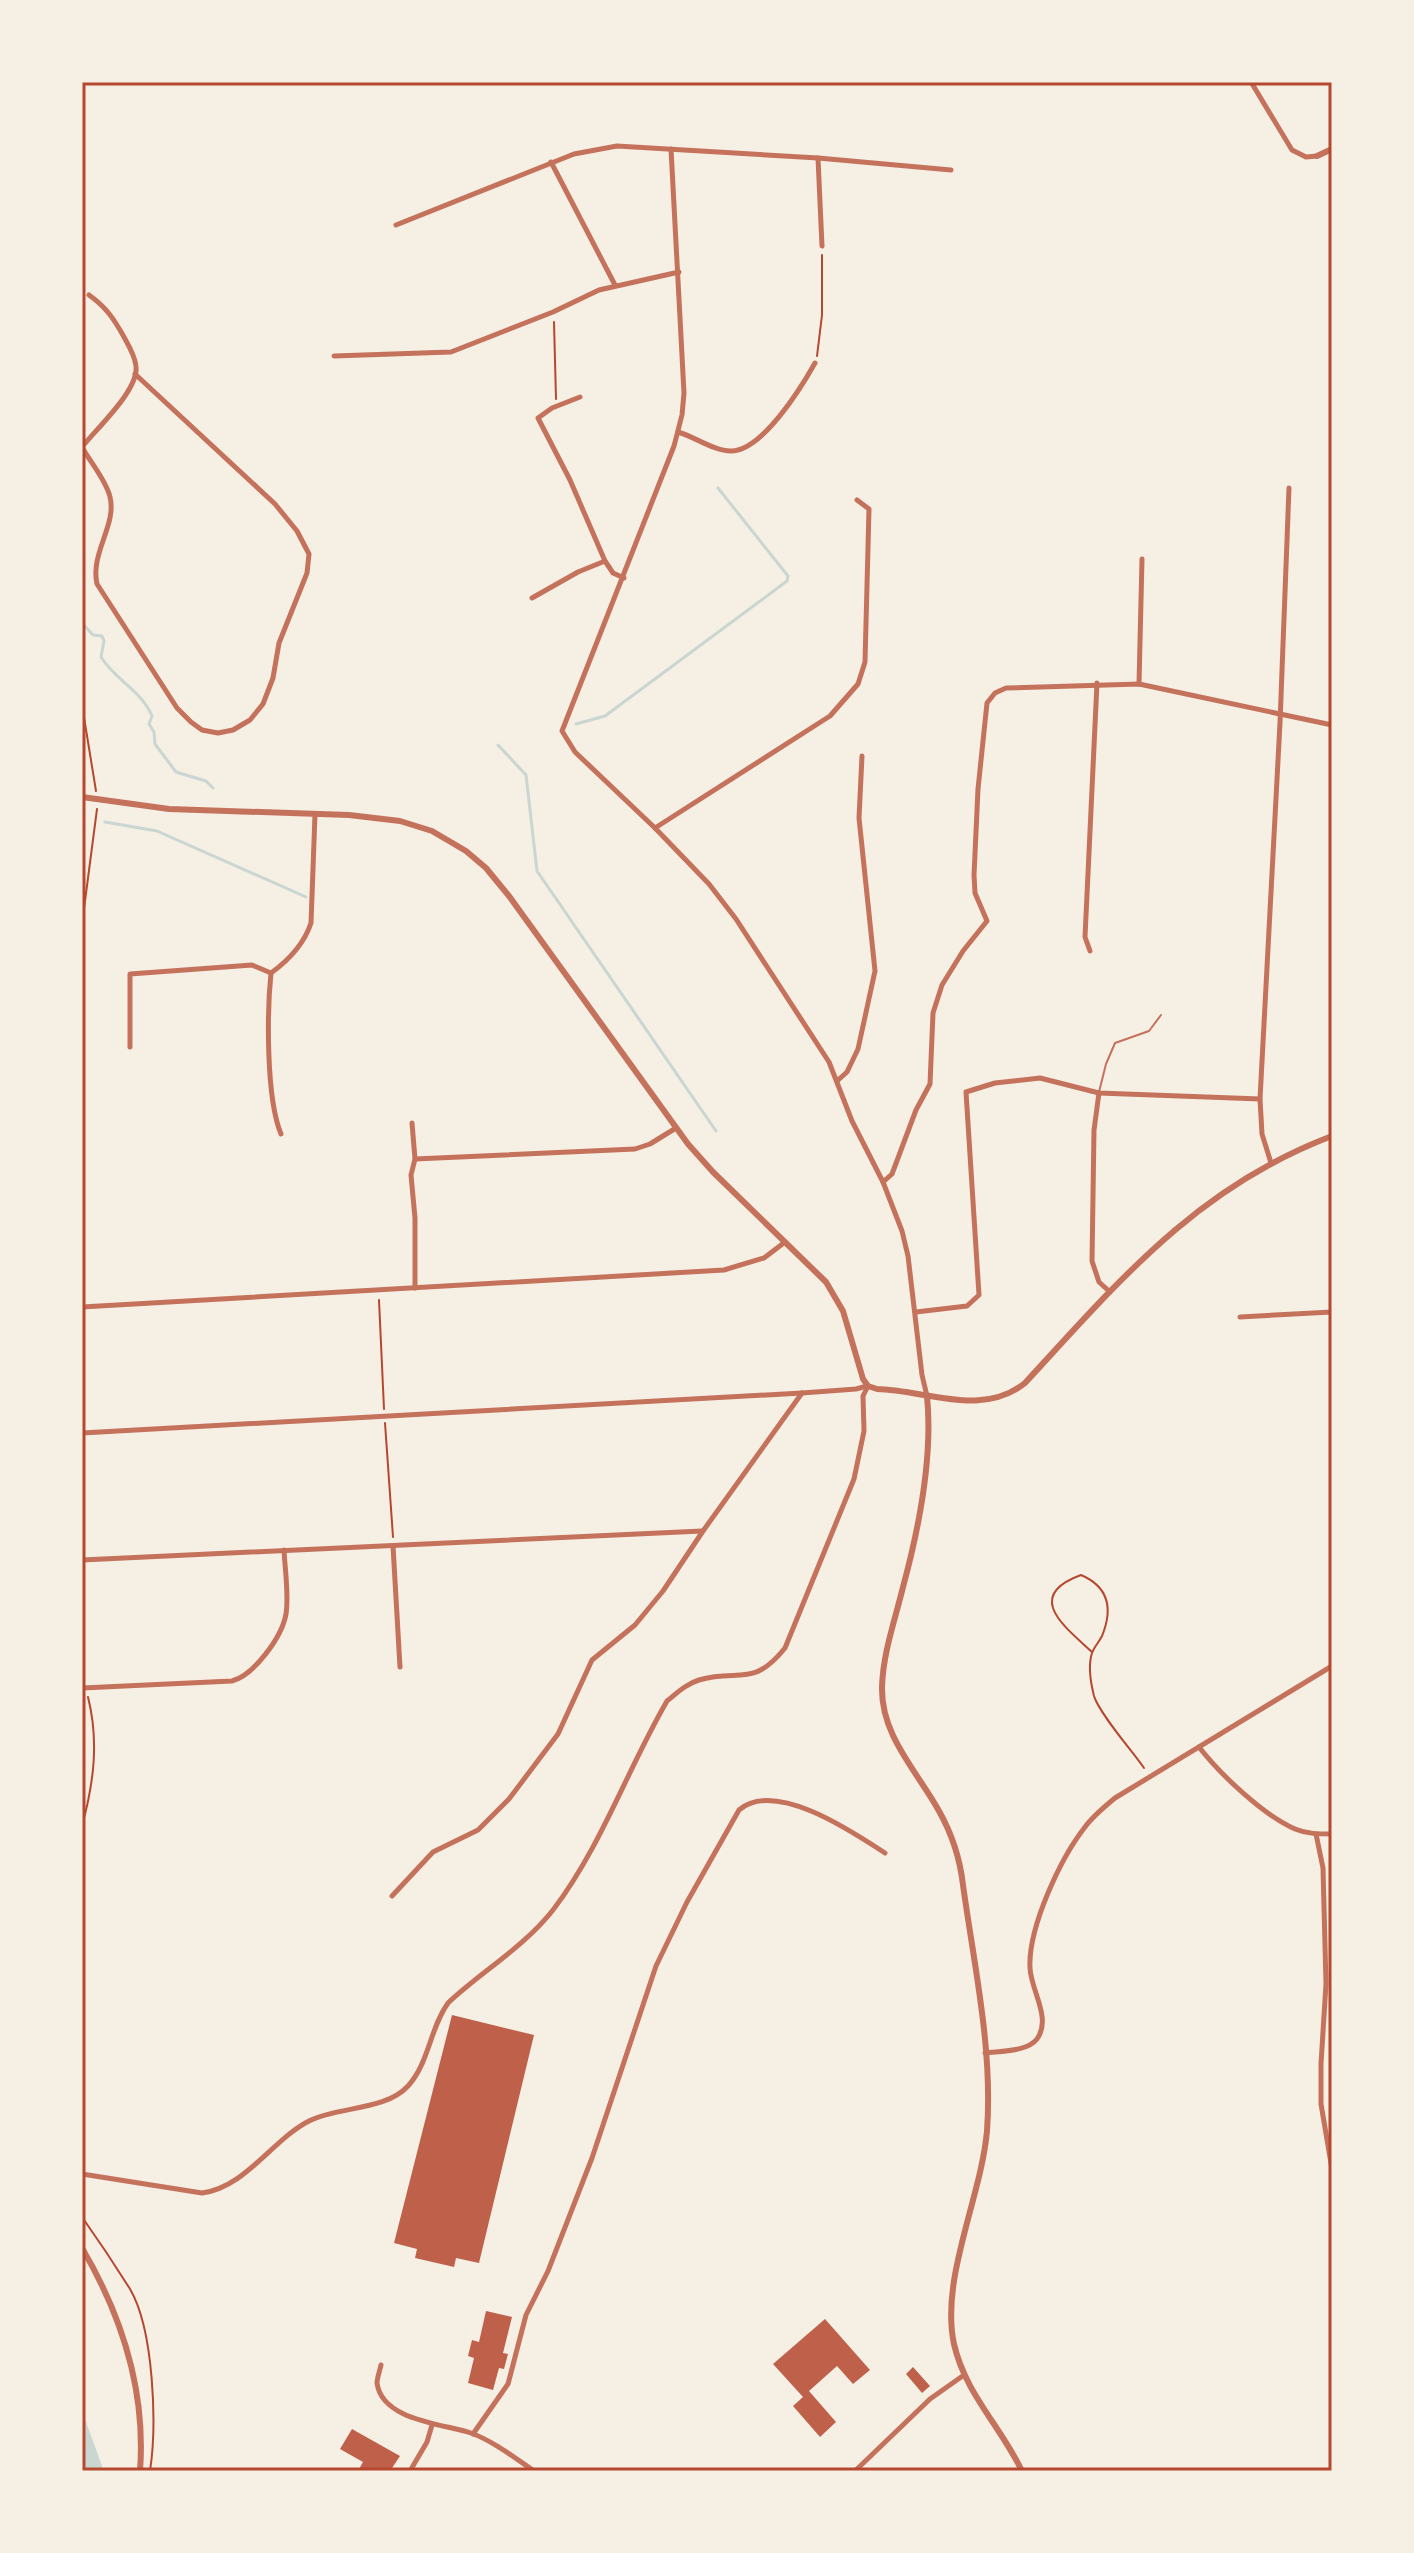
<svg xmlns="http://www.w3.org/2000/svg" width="1414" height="2553" font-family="Commissioner,sans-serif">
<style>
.water{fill:#c9d6d2}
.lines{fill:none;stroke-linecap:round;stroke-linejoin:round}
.stream{stroke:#c9d6d2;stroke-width:3}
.building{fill:#bf614a}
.path{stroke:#b5482f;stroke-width:2}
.service{stroke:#c5725c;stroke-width:2}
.minor{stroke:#c5725c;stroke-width:5}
.tertiary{stroke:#c5725c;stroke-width:6}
.neatline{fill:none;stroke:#b5482f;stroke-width:3}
</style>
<rect width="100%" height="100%" fill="#f6efe4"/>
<!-- water -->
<polygon class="water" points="82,2411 102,2466 103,2471 82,2471"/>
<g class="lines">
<!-- stream -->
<g class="stream">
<path d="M82,602V623L93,635L102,636L104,641L101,657C115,680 141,690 152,716L149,724L154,732L155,744L176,772L206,781L213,788"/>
<polyline points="576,724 605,716 787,581 788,576 718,488"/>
<polyline points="498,745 526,775 537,871 716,1131"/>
<polyline points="105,822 157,831 306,897"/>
</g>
</g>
<!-- building -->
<g class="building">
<polygon points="452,2015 534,2035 479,2263 456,2258 454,2267 415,2258 417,2249 394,2243"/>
<polygon points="486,2311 512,2317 503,2353 508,2354 504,2369 499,2368 493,2390 468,2383 474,2358 468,2356 472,2340 479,2342"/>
<polygon points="825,2319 870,2370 853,2384 837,2366 809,2391 836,2422 820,2437 793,2406 803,2397 773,2364"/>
<polygon points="913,2367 930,2386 922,2393 906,2374"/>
<polygon points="352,2429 400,2456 390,2471 358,2471 363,2462 340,2449"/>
</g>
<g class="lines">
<!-- path -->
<g class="path">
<polyline points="554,322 556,399"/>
<polyline points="817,356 822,315 822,255"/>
<polyline points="82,705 96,791"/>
<polyline points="82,924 97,809"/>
<polyline points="379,1300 384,1409"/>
<polyline points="385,1423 393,1537"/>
<path d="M1092,1652C1065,1627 1023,1596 1081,1575C1109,1587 1113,1609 1102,1636C1099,1642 1094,1647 1092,1653C1088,1665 1091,1684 1094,1696C1099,1713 1133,1752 1144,1768"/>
<path d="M82,1826C94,1782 99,1741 88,1697"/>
<path d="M82,2217C99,2241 115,2265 130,2289C154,2330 157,2425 150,2471"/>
</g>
<!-- service -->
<polyline class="service" points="1099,1092 1106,1064 1115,1043 1149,1031 1161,1015"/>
<!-- minor -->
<g class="minor">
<polyline points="1251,82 1292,150 1306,157 1317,156"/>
<polyline points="671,149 684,393 682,415 674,446 562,731 575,752 655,828 709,884 736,919 829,1062 852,1121 883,1182 902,1231 908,1256 922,1375 927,1396"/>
<polyline points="818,158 822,246"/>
<polyline points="551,162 615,285"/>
<polyline points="396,225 574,154 617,146 818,158 951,170"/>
<polyline points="334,356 451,352 553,312 599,290 679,272"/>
<polyline points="580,397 552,408 538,418 570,480 605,561 613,573 624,578"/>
<path d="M678,432C695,437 714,451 731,451C762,451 801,388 815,363"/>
<path d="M82,447C90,462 106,480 110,497C117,525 90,553 97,584L177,708L191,722L202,730L218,733L233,730L250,720L263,704L273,678L279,643L307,573L309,554L297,531L275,504L135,374"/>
<path d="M82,447C97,428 139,390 136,366C135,356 129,346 124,337C114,319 106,307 89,295"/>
<polyline points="532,598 578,572 605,561"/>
<polyline points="1139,684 1142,559"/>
<polyline points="655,828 830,716 858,684 865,662 869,509 857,500"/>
<polyline points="1090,951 1085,937 1097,683"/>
<polyline points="130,1047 130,974 252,965 271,973"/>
<polyline points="837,1081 847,1072 858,1049 875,971 859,818 862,756"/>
<polyline points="1099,1093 1094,1130 1092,1261 1099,1282 1110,1292"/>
<polyline points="412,1123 415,1159 411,1175 415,1218 415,1288"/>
<path d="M281,1134C266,1098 267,1012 271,973C289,960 304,944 311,923L315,814"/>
<polyline points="415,1159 635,1149 650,1144 676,1128"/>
<polyline points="1271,1163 1262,1134 1260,1099 1280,723 1289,488"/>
<polyline points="883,1182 892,1174 916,1110 930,1084 933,1013 942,985 963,951 987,921 975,893 974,875 978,789 987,703 995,693 1006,688 1139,684 1332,725"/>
<polyline points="82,1307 724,1270 764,1258 785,1242"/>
<polyline points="916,1312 967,1306 979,1295 966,1092 995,1083 1040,1078 1099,1093 1260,1099"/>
<polyline points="1240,1317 1332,1312"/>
<polyline points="82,1433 802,1393 856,1389 867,1386"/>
<polyline points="393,1546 400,1667"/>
<polyline points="82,1560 702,1531"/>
<path d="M82,1688L232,1681C254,1675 282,1637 286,1614C289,1595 285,1570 284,1550"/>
<path d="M1199,1747C1220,1774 1263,1815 1295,1829C1307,1834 1319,1834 1332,1834"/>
<polyline points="1316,1834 1323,1868 1326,1984 1321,2064 1321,2104 1332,2169"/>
<polyline points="392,1896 433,1852 478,1830 509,1799 558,1734 592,1660 635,1625 663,1591 703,1531 802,1393"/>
<path d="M985,2053C1000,2051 1027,2052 1037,2039C1052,2018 1031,1991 1030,1968C1028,1928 1060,1859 1085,1827C1093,1816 1104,1807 1115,1798L1332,1666"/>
<path d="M82,2174L202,2193C246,2187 272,2140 309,2121C339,2106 385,2111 408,2086C429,2063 430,2028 448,2003C482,1971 523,1948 553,1910C601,1847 627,1770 667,1701C677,1693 686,1684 699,1680C739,1668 752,1689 785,1648L854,1479L864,1431L863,1396L868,1386"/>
<path d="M381,2365C380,2370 377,2378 377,2383C382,2421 445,2424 471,2433C493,2441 515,2458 534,2471"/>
<path d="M473,2434L508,2384L526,2315L548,2271L592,2158L656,1966L687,1902L739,1810C775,1779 853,1832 885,1853"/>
<polyline points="410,2471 427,2442 432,2425"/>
<polyline points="855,2471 930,2399 964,2375"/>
</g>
<!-- tertiary -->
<g class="tertiary">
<polyline points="1317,156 1332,149"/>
<path d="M82,797L169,809L349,815L400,821L432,831L466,851L486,868L509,896L688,1144L713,1172L826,1282L843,1311L863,1379L868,1386L877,1389C926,1390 982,1418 1025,1383C1119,1281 1197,1187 1332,1136"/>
<path d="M927,1396C933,1456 919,1528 903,1587C895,1620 883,1653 882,1687C881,1736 917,1771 939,1811C952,1834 960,1859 963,1885C974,1965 993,2049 987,2131C981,2198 940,2279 954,2344C965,2393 1001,2427 1022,2471"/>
<path d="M82,2248C122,2316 146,2391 140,2471"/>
</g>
</g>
<!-- border -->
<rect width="1414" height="2553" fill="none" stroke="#f6efe4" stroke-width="168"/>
<rect x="84" y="84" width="1246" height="2385" class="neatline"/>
</svg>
